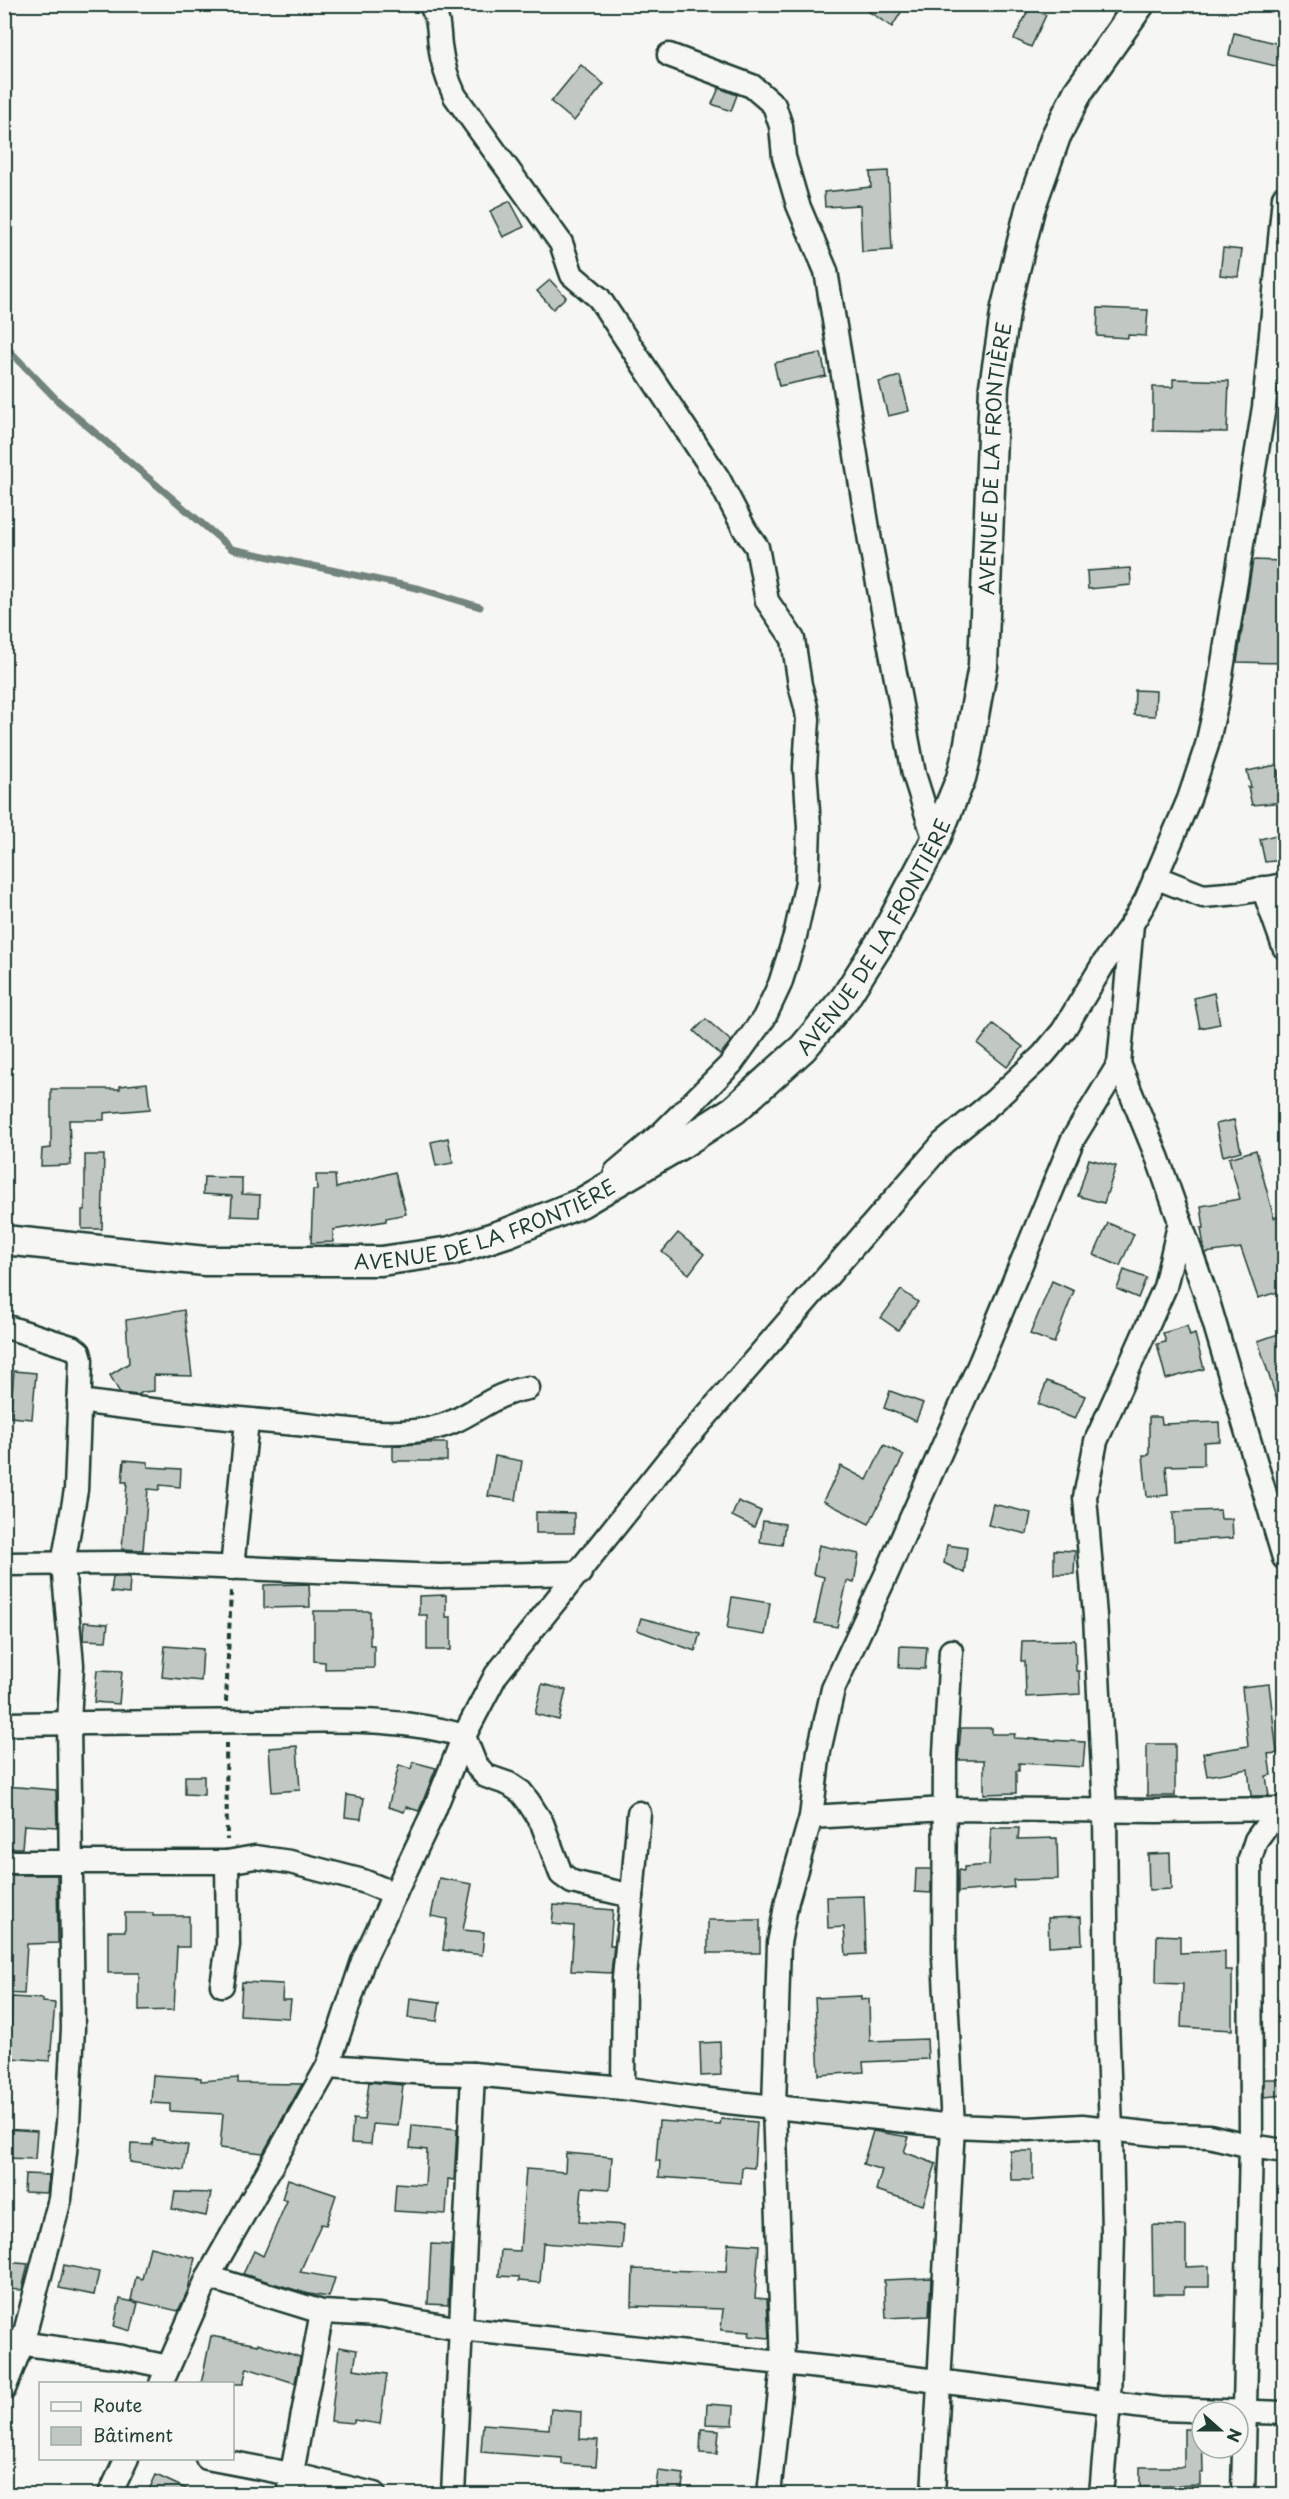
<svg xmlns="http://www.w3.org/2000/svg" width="1289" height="2499" font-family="'Playpen Sans',sans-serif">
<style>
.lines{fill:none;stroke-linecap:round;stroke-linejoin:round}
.stream{stroke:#72847d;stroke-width:7}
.building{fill:#c1c8c3;stroke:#1f3d34;stroke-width:1.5}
.minor-casing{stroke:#1f3d34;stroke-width:27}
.tertiary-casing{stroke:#1f3d34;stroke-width:33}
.path{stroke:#1f3d34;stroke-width:4;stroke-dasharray:6 4.5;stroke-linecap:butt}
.minor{stroke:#f6f6f2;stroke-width:22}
.tertiary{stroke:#f6f6f2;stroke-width:28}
.labels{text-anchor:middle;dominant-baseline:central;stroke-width:6;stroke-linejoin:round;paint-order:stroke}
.street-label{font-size:20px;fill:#1f3d34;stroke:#f6f6f2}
</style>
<rect width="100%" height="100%" fill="#f6f6f2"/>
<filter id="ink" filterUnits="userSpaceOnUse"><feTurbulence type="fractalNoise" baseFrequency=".0167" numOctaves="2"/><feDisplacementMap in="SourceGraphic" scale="12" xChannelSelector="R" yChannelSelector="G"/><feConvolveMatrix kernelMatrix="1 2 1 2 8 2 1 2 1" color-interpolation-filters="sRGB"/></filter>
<g filter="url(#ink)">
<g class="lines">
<!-- stream -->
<polyline class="stream" points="4,345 59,402 232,549 421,589 480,607"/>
</g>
<!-- building -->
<g class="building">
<polygon points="857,4 906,4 892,27"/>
<polygon points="1030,7 1046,15 1031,47 1014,39"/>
<polygon points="1234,33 1284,45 1284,68 1229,55"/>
<polygon points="581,65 604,84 574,121 551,102"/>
<polygon points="719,88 737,95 731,111 712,104"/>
<polygon points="888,171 892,250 862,252 860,205 825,207 824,192 871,187 870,172"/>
<polygon points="510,201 524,227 503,237 490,211"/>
<polygon points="1223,248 1242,250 1238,277 1220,275"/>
<polygon points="550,280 566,297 553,309 537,291"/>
<polygon points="1098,308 1148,310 1146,336 1128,335 1128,338 1097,336"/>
<polygon points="821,353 826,376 779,386 774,363"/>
<polygon points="900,376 909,411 888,416 879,382"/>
<polygon points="1173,379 1229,381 1227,432 1153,431 1153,387 1173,387"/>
<polygon points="1253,560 1282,561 1280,599 1284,599 1284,663 1237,662"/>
<polygon points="1130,568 1131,585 1088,589 1087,571"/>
<polygon points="1135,690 1156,691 1155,716 1134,715"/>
<polygon points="1277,765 1280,782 1284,781 1284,802 1252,805 1248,787 1251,787 1247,771"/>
<polygon points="1284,833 1284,860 1265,862 1260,839"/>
<polygon points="1214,993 1220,1024 1200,1028 1194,998"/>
<polygon points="706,1019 731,1041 720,1055 694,1031"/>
<polygon points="993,1024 1023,1047 1007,1067 978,1044"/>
<polygon points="147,1083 150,1109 104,1113 104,1120 69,1120 71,1165 41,1166 42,1149 51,1148 51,1089 120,1089 120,1086"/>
<polygon points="1234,1120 1241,1151 1223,1156 1216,1124"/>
<polygon points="448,1138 453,1163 436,1166 431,1142"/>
<polygon points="1256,1150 1274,1218 1284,1215 1284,1290 1258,1298 1241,1248 1205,1253 1201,1228 1204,1228 1201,1206 1240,1199 1229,1158"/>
<polygon points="85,1155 104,1155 102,1229 82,1229 82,1210 85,1210"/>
<polygon points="1089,1159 1116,1166 1104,1203 1078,1196"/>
<polygon points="395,1172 406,1214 386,1218 386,1221 333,1230 333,1242 311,1243 313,1190 317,1190 316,1175 335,1175 336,1188"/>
<polygon points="204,1177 242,1178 242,1194 260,1195 259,1217 231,1216 232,1196 203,1194"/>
<polygon points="1108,1223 1134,1234 1120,1266 1094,1255"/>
<polygon points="678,1233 704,1254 689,1274 662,1252"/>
<polygon points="1124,1270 1146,1278 1138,1298 1117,1289"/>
<polygon points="1052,1281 1074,1291 1054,1343 1030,1334"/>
<polygon points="901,1290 918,1302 898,1330 881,1318"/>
<polygon points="184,1310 192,1376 154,1375 154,1391 143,1392 138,1395 120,1393 110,1375 129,1363 126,1320"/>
<polygon points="1187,1326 1190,1336 1195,1334 1204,1369 1166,1379 1157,1344 1166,1342 1163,1333"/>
<polygon points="1284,1332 1284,1412 1281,1413 1258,1341"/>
<polygon points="14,1371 36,1373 32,1419 10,1417"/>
<polygon points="1047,1381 1085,1396 1075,1419 1038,1404"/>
<polygon points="890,1391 923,1403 916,1421 884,1408"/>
<polygon points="1149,1417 1161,1417 1162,1424 1219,1422 1220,1441 1204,1442 1204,1465 1166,1466 1168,1495 1147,1497 1143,1455 1149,1455"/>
<polygon points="428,1443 447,1443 447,1461 393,1461 393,1446"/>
<polygon points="884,1445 904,1455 869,1524 823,1501 841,1466 867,1480"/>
<polygon points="495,1456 522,1461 516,1500 488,1496"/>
<polygon points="124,1460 148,1462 148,1467 181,1469 180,1487 160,1485 159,1490 148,1489 143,1550 122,1549 127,1482 122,1482"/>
<polygon points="738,1501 761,1511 754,1527 732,1516"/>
<polygon points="993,1504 1031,1513 1027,1534 988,1525"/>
<polygon points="1220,1510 1221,1519 1232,1519 1233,1538 1174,1541 1173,1512"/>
<polygon points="536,1512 574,1513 574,1533 536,1533"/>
<polygon points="763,1521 785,1524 782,1545 760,1542"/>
<polygon points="819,1545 859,1554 854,1583 847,1581 837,1627 815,1623 824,1577 813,1574"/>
<polygon points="947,1545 967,1548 964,1573 944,1563"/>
<polygon points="1054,1550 1075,1551 1074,1574 1054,1574"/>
<polygon points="113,1577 130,1577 129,1594 111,1592"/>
<polygon points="309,1584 310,1607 264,1608 264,1585"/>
<polygon points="446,1595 446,1617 451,1617 451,1650 427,1650 427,1615 419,1615 419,1596"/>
<polygon points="732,1597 770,1603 765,1635 727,1629"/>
<polygon points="314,1611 370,1611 370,1645 374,1645 374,1668 325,1669 325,1662 314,1661"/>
<polygon points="641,1618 700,1633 695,1651 637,1630"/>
<polygon points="84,1622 108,1624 106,1641 83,1640"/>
<polygon points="1075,1640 1076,1671 1079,1671 1080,1694 1026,1697 1025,1661 1021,1661 1022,1641"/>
<polygon points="165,1646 203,1649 201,1681 162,1677"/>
<polygon points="900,1646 927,1647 925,1669 899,1668"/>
<polygon points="97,1670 122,1671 119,1704 94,1702"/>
<polygon points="542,1684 566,1690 559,1720 535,1714"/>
<polygon points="1269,1684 1277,1753 1268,1754 1271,1775 1266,1776 1269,1796 1251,1796 1248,1769 1207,1776 1203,1753 1248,1746 1242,1687"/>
<polygon points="961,1728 992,1728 992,1734 1015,1734 1014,1738 1085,1742 1083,1767 1019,1763 1019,1771 1016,1771 1016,1793 984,1794 984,1760 958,1760"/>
<rect x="1147" y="1744" width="28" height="52"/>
<polygon points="297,1746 300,1790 272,1792 269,1748"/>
<polygon points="413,1762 436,1768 419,1811 406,1807 404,1812 388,1807 399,1765 411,1769"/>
<polygon points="185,1776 204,1776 204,1795 185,1794"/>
<polygon points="5,1786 56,1790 57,1827 24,1825 22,1848 4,1848"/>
<polygon points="347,1795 364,1798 361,1819 345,1817"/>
<polygon points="991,1828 1019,1828 1018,1839 1057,1838 1058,1879 1013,1880 1014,1887 958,1892 958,1870 964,1871 964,1867 989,1865"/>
<polygon points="1170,1853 1171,1889 1149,1890 1148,1854"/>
<polygon points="916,1869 931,1869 931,1893 915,1892"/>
<polygon points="4,1875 57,1875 58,1943 27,1944 24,1994 4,1993"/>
<polygon points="439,1878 472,1884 463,1930 484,1932 482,1955 443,1950 447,1919 431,1916"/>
<polygon points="864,1896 866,1954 846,1955 844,1927 828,1928 827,1897"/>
<polygon points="554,1905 613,1910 610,1945 614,1945 611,1973 571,1971 574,1926 552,1924"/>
<polygon points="125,1913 153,1913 153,1916 189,1916 189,1947 177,1947 174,2010 139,2011 139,1973 108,1973 108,1931 125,1931"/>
<polygon points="1081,1917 1082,1944 1049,1946 1048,1918"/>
<rect x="708" y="1920" width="52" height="33"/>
<polygon points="1157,1935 1180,1936 1180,1953 1225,1951 1225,1970 1232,1970 1232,2030 1181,2027 1183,1984 1156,1983"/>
<polygon points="242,1982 283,1984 282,2000 291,2000 289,2018 240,2015"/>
<polygon points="861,1996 861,2000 869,1999 870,2041 927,2039 928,2059 863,2062 864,2072 819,2075 815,1998"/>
<polygon points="12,1997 43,1999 43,2002 55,2003 50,2061 10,2058"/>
<polygon points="410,1998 440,2002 437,2021 408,2018"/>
<polygon points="720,2042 721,2075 701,2076 700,2043"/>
<polygon points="153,2075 201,2078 201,2081 238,2078 238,2083 302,2084 263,2153 220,2148 223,2114 170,2111 170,2104 151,2103"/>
<polygon points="1264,2079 1284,2079 1284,2095 1264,2097"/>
<polygon points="369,2082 403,2085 398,2126 373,2124 371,2144 351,2143 353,2119 364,2120"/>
<polygon points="721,2119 757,2122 754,2168 742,2167 741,2183 659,2177 660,2161 656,2161 659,2121 720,2125"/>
<polygon points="412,2125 457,2129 454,2180 448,2179 446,2214 394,2211 396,2183 425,2185 427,2150 410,2148"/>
<polygon points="4,2129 37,2131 35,2159 4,2158"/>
<polygon points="873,2131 909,2137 904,2152 936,2164 923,2205 876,2190 882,2170 863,2164"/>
<polygon points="153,2139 188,2145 184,2170 130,2162 131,2144 152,2145"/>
<polygon points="1010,2151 1033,2151 1033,2180 1011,2180"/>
<polygon points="566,2153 612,2157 610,2189 582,2187 579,2222 624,2225 622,2249 543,2243 540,2283 519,2281 519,2277 499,2276 501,2250 520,2251 526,2169 565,2172"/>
<polygon points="25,2174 49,2175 47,2193 24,2192"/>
<polygon points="288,2179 336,2195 326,2225 321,2224 300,2272 335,2278 329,2297 309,2294 243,2274 254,2251 263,2256 287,2201 282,2199"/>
<polygon points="175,2192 211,2193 206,2216 172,2209"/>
<polygon points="1152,2225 1186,2226 1186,2267 1209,2266 1209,2287 1184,2287 1184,2294 1153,2294"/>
<polygon points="728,2243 759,2245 755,2298 767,2299 769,2338 749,2336 750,2332 721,2330 723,2309 632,2306 633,2269 726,2272"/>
<polygon points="431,2244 451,2245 448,2305 428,2304"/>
<polygon points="150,2247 195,2258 188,2290 178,2311 131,2300 136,2277 142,2279"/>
<polygon points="4,2262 28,2264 22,2290 4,2289"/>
<polygon points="64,2265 99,2272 94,2295 59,2288"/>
<polygon points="931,2278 929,2316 886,2318 884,2280"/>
<polygon points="120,2299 138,2303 131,2331 114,2326"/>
<polygon points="211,2336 258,2345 258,2343 300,2357 295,2383 247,2368 243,2384 201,2384"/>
<polygon points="339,2347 357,2350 354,2369 387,2374 380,2424 354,2420 354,2423 331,2421"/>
<polygon points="707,2404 734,2406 733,2425 706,2424"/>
<polygon points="551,2409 581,2412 580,2439 598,2440 596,2466 562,2464 562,2458 481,2452 483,2424 549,2429"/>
<polygon points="701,2429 719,2430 717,2454 700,2453"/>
<polygon points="1184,2429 1202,2429 1203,2473 1200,2473 1200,2485 1140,2487 1140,2467 1184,2467"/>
<polygon points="658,2471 684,2474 681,2494 655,2494"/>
<polygon points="156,2475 197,2494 147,2494"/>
</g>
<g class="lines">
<!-- minor casing -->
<g class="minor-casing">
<g id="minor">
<path d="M430,4C440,21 438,28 440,45C442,62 448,81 455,96L561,243L572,275L599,298L718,478L745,530L757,547L767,601L793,639L800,685L806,707L808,719L805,768L809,827L807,882L795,936L780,984L764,1018L731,1064L661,1134L616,1172"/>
<polyline points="669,55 752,86 774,105 781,126 784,157 798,205 826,271 870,541 914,774 935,841"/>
<polyline points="1155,877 1203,896 1239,893 1284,885"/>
<polyline points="1263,888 1284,947"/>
<polyline points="1119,1064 1158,1159 1207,1298 1284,1558"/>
<polyline points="4,1326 74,1348 79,1352 81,1360 76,1490 63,1564 72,1665 69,1723 73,2028 68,2123 60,2199 22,2344 4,2389"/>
<path d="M79,1401C152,1411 224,1418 297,1424C340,1428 385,1437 429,1429C469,1422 487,1394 528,1388"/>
<polyline points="4,1564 119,1563 440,1576 580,1573"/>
<polyline points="232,1568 247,1421"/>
<path d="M4,1724C90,1723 175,1722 260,1721C328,1721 398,1716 464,1736L475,1764L486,1776L509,1784L521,1792L528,1801L542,1823L561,1874L572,1882L632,1896L639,1813"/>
<polyline points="811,1817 945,1809 1157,1811 1284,1809"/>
<polyline points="4,1862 227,1862 255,1857 290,1862 363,1881 395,1894"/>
<polyline points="222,1985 228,1945 227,1862"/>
<polyline points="328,2066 427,2073 473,2074 623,2088 700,2099 953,2126 1028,2129 1082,2126 1164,2135 1209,2136 1251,2146 1284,2151"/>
<polyline points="623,2088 624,1978 632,1896"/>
<polyline points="208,2277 322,2312 380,2315 461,2329 866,2372 1160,2409 1284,2413"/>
<polyline points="4,2341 122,2357 168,2367"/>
<polyline points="161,2384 208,2277 328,2066 363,1961 433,1813 464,1736 496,1675 669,1459 943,1143 994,1101 1043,1055 1063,1031 1104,963 1131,925"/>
<polyline points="207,2458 291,2474 374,2494"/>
<polyline points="110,2494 127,2458"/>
<polyline points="288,2494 322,2312"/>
<polyline points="453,2494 473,2074"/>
<polyline points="769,2494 783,2364 774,2107 779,1943 787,1901 811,1817 819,1751 833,1689 886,1575 980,1363 1073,1139 1119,1064 1132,924 1146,900 1189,799 1207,745 1217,700 1264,407 1284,197"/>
<polyline points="933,2494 953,2126 944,1958 945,1753 951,1651"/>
<polyline points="1101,2494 1109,2403 1113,2234 1111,2130 1107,2020 1105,1810 1095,1616 1085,1497 1096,1441 1165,1287 1180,1221"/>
<polyline points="1243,2494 1251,2146 1250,1859 1256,1840 1278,1810"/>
</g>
</g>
<!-- tertiary casing -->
<g class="tertiary-casing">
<g id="tertiary">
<path id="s1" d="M4,1240L205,1261H381L451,1251L509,1232L581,1203L683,1143L734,1110L803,1048L845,998L885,935L935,841L961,778L967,754L983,666L994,386L1006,307L1030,209L1056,136L1078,92L1140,4"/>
</g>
</g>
<!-- path -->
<g class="path">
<polyline points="226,1702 231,1590"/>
<polyline points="226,1743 227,1840"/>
</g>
<!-- minor -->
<use href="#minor" class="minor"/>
<!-- tertiary -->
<use href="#tertiary" class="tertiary"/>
</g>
</g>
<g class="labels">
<!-- street labels -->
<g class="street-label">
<text stroke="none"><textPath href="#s1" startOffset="1496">AVENUE DE LA FRONTIÈRE</textPath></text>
<text stroke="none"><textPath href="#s1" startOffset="992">AVENUE DE LA FRONTIÈRE</textPath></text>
<text stroke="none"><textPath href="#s1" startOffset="488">AVENUE DE LA FRONTIÈRE</textPath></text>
</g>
</g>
<!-- margin -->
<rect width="1289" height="2499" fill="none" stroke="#f6f6f2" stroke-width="24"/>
<rect x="12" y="12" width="1265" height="2475" fill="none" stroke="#1f3d34" stroke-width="2" filter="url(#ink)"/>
<!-- legend -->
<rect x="39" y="2382" width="195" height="78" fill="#f6f6f2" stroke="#a0aca6" stroke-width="1.5"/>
<rect x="51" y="2402" width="30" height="9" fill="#f6f6f2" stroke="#a0aca6" stroke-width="1.5"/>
<text x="93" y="2412" font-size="18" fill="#1f3d34">Route</text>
<rect x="51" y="2427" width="30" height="18" fill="#c1c8c3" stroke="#a0aca6" stroke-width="1.5"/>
<text x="93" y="2442" font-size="18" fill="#1f3d34">Bâtiment</text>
<!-- north arrow -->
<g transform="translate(1220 2430) rotate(111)"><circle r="28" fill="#f6f6f2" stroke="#a0aca6" stroke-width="1.5"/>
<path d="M0-4.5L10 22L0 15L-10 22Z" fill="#1f3d34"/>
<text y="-9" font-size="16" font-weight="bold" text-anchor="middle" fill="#1f3d34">N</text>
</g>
</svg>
